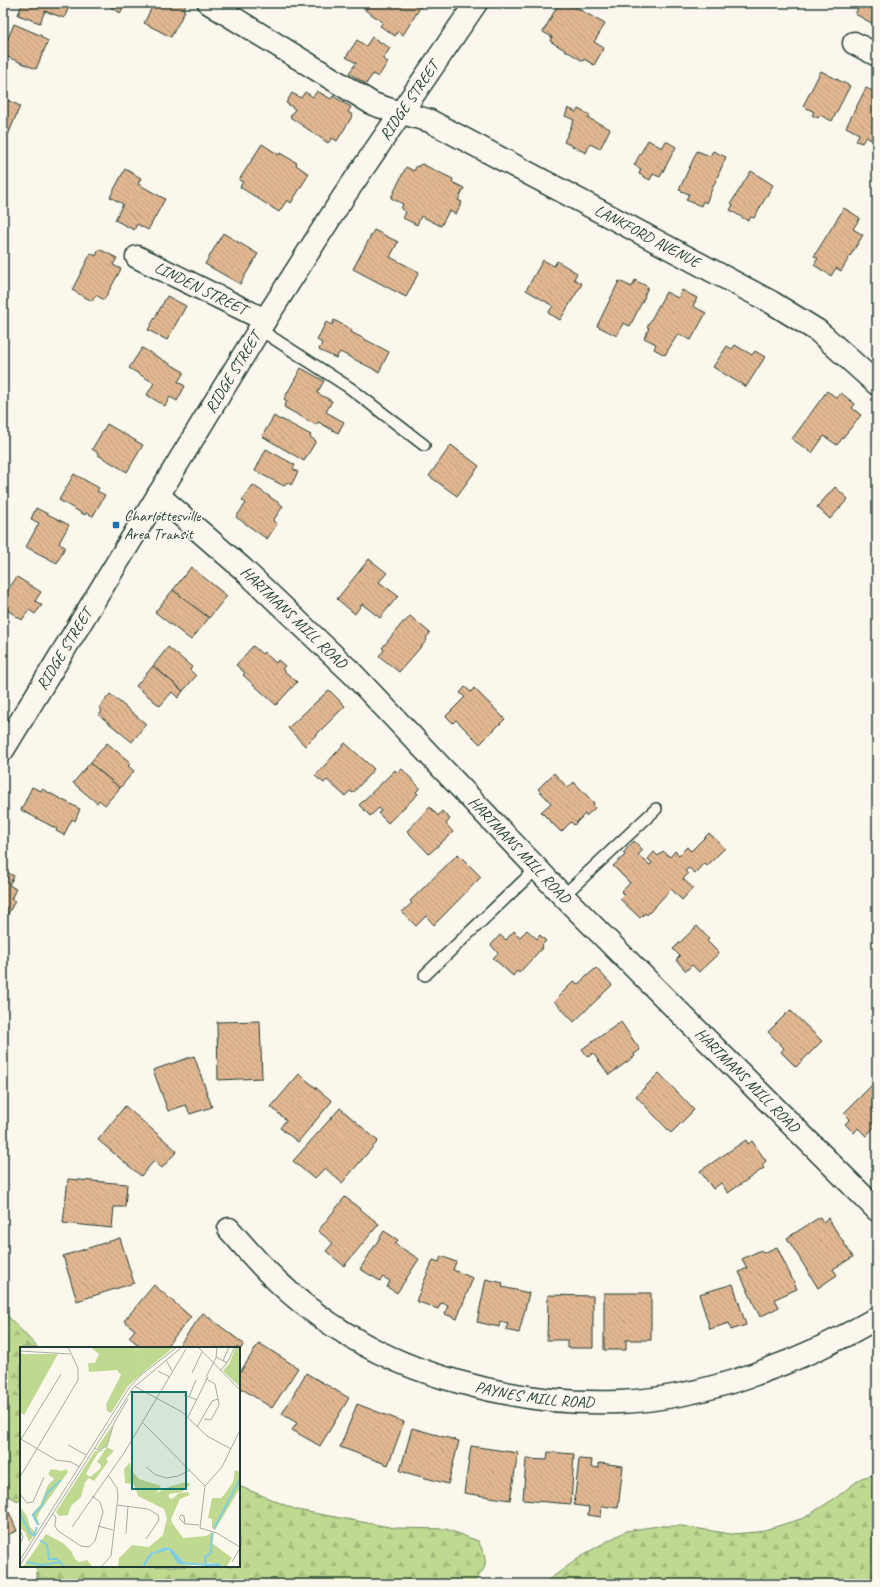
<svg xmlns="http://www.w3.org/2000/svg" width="880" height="1587" font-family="Caveat,sans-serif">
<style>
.forest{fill:url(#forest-firs);stroke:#708b62}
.building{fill:url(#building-back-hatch);stroke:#1f3d34}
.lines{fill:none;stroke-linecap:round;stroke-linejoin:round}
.service-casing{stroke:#1f3d34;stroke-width:14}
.minor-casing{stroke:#1f3d34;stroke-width:25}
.service{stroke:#fbf7ec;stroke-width:11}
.minor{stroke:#fbf7ec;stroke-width:22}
.poi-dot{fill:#1f6fb2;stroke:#fbf7ec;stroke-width:1.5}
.labels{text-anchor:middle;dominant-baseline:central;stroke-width:3;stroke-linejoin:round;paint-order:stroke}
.street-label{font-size:16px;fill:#1f3d34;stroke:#fbf7ec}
.poi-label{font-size:16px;fill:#1f3d34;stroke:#fbf7ec;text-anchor:start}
.inset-river{fill:none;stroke:#7fcddd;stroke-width:2}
.inset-road{fill:none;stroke:#a3ada2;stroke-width:1}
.view{fill:#0f766e;fill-opacity:0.15;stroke:#0f766e;stroke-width:2}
.inset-edge{fill:none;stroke:#1f3d34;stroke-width:2}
</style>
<defs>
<pattern id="forest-firs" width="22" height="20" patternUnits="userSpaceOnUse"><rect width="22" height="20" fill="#c0d990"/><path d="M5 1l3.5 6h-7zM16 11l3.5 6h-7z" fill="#a5bb7d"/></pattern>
<pattern id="building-back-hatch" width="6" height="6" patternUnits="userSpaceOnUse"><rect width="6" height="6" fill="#e2b792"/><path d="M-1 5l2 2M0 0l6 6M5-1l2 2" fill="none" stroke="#c19e7e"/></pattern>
</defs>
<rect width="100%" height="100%" fill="#fbf7ec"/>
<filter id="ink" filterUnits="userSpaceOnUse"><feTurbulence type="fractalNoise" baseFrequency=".025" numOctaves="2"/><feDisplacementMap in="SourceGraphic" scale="8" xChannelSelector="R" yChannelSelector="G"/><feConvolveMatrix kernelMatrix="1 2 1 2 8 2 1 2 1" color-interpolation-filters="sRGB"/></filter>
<g filter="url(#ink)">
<!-- forest -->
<g class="forest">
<polygon points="3,1311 38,1348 21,1348 21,1502 3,1494"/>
<polygon points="877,1474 877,1584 543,1584 586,1553 626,1531 658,1526 682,1526 731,1534 758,1532 804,1518 837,1497 861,1478"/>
<path d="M239,1486L297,1510L395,1528L446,1529L478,1541C489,1563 488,1566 472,1584H38L36,1566H239Z"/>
</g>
<!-- building -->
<g class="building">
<polygon points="20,3 65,3 70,5 64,18 45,11 40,23 18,15 22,4"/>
<polygon points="109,3 126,3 120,13 108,5"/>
<polygon points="154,3 187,3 183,10 185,11 171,37 144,23"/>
<polygon points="369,3 423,3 403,35 398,31 395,36 380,26 383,22 365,10"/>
<polygon points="559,3 563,3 569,6 570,4 605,24 594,42 604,48 594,65 584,59 583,61 550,41 552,37 543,32"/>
<polygon points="861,3 877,3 877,26 855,14"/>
<polygon points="14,24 42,36 41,37 48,41 36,69 3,55 3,50"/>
<polygon points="372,37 390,48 383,59 388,62 378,77 373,74 366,84 349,73 356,63 346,57 357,40 366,46"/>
<polygon points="821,71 850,86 832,121 820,115 818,118 812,115 814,112 803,106"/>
<polygon points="866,88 877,93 877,139 875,142 866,137 862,143 856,141 859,134 846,127"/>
<polygon points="317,91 331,99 333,96 351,107 348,112 353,115 337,141 332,138 328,143 290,117 295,109 286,103 292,93 301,98 305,92 313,97"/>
<polygon points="3,98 20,106 8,135 3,133"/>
<polygon points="568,108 576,112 578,109 590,115 588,118 610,129 600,149 590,144 586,153 564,142 574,120 565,116"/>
<polygon points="648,140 662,148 666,141 676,147 660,177 653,174 650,180 639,174 641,169 634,165"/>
<polygon points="262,144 279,155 280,153 297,163 296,165 309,174 291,203 287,200 279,212 240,187 243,182 239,180"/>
<polygon points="697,151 710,156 713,151 726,157 706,203 703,201 701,206 686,200 689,194 679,190"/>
<polygon points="422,164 453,179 452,182 464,188 458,200 462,202 456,214 449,211 441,226 421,216 417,225 403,218 406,212 401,209 403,204 391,198 406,167 414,171 416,167"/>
<polygon points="125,169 141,178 138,184 165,199 148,230 137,224 134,230 115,220 123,204 110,197"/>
<polygon points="751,171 773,185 754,218 751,217 748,221 730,210 733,205 731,203"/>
<polygon points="844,208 860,218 853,229 863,235 841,271 836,268 831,276 814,265 818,258 814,256"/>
<polygon points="374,230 398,242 390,257 419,272 406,297 353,269"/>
<polygon points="223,233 258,254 240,284 205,264"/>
<polygon points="99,249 117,258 113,265 121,269 104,300 96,295 92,301 72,290 91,253 96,256"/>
<polygon points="543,260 554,266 557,261 577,273 574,279 582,284 560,320 548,313 553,306 526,290"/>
<polygon points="635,280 648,287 644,296 645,296 630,326 623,323 617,336 597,326 619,281 632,287"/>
<polygon points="682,290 697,298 693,306 706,313 691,340 678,334 665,355 654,349 656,344 644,338 649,328 647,327 666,292 678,298"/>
<polygon points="167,296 186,306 167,340 148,330"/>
<polygon points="334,320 352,330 351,332 389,352 379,372 340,352 336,358 319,350 322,343 317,340 326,322 332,325"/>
<polygon points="735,345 752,355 755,351 765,357 746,387 713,367 727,346 732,349"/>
<polygon points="142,348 184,372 178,382 185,386 177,401 170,397 165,406 147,395 154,383 129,368"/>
<polygon points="301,368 324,381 317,393 332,401 326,412 344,422 338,433 318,422 316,425 284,407 287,401 284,399"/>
<polygon points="827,391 837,398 841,393 855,404 852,408 861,415 837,445 824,436 812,453 792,439"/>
<polygon points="274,416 280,420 281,419 311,435 310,437 316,441 304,461 262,436"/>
<polygon points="107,424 143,445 127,472 98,455 98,453 92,449"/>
<polygon points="451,445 479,466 457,496 429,476"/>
<polygon points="266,449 295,465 293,469 298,472 291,485 287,482 284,486 255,471"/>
<polygon points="74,474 99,488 97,491 105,495 93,516 86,513 85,515 59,500"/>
<polygon points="253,485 283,506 273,521 277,524 267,539 236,517 246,503 242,500"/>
<polygon points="835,487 848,499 830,519 817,507"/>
<polygon points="36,508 69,525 59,543 65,547 57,563 26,547 39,523 31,519"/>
<polygon points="369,559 387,573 379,582 398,596 380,618 362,604 355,614 337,599"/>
<polygon points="191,567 227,596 209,618 173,590"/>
<polygon points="17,577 41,592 35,601 42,605 35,614 29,610 22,620 3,607 3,588 7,591"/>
<polygon points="173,590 209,618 191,640 155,612"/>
<polygon points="410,616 430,633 426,638 427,640 399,672 379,656 384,650 382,648 403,622 405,622"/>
<polygon points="253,646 262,654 264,652 276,663 278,660 285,666 282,669 297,682 276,705 243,675 245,673 236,665"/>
<polygon points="168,647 192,667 190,670 196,676 183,691 153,666"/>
<polygon points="153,666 183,691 178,698 172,692 160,706 136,686"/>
<polygon points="465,687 471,692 474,688 505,719 480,744 456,720 453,723 446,716 465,697 460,693"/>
<polygon points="329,690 345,706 305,746 288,728"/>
<polygon points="110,694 146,724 132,742 99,715 102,711 99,708"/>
<polygon points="107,743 131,763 128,766 134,771 120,788 90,763"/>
<polygon points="345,743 374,769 353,793 350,791 345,796 327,780 324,783 315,776"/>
<polygon points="90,763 120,788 105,805 99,800 97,803 73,783"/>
<polygon points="402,769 420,788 416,792 418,794 388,823 378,813 381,811 379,808 370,816 359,805 395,770 398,773"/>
<polygon points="554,773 568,788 574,782 594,803 593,805 595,808 586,816 585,814 574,825 571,822 561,832 541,812 551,803 538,789"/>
<polygon points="32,787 41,791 42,789 80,809 75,821 72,819 64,835 56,831 57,829 21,810"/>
<polygon points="430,807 438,816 442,811 450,819 446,824 453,832 429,854 407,831"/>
<polygon points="709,833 725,848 707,866 704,863 695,873 689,868 685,871 688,874 683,879 693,888 682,900 671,889 647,915 645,913 640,918 620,899 624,895 621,892 630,883 613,866 625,855 623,853 634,841 643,850 638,855 650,865 652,863 648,859 654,852 658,856 663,851 670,857 675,851 679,855 687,847 691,851"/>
<polygon points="458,854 481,877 434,925 426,916 416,926 402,912 412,903 410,901"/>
<polygon points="3,870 14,876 9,885 16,889 11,899 15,901 8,914 3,911"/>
<polygon points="697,926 709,939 707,941 719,953 699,972 692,965 686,971 676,960 680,956 673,949"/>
<polygon points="527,930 537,939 540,935 546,941 542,945 543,947 519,973 517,971 513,976 493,958 498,953 491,945 500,935 506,940 514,931 520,937"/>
<polygon points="596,968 612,985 574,1022 554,1001 574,981 578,984"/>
<polygon points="790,1010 822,1041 796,1067 781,1052 784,1048 768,1032"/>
<polygon points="260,1021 262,1078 218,1080 217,1022"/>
<polygon points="621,1022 640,1050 634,1054 635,1056 609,1075 593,1053 588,1057 582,1049"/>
<polygon points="194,1056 212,1107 190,1114 186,1105 168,1111 153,1070"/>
<polygon points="659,1073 694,1110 671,1133 636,1096"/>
<polygon points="299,1074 332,1101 298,1142 280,1128 286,1120 271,1107"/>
<polygon points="873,1084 877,1087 877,1124 866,1136 858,1128 854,1133 845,1124 850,1119 844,1113"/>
<polygon points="125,1106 177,1151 162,1168 154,1161 141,1176 98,1140"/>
<polygon points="340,1108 378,1141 342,1183 325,1168 314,1179 293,1161"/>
<polygon points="746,1140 748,1144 752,1141 766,1161 762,1165 764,1168 728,1193 721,1183 713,1189 700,1171"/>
<polygon points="68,1179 127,1184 125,1207 114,1207 112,1228 63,1223"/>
<polygon points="345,1197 379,1224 344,1266 326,1251 333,1243 318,1231"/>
<polygon points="820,1217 823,1222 828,1218 853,1257 833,1269 837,1275 818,1288 787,1238"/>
<polygon points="384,1231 398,1240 395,1244 419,1259 397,1293 387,1287 390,1281 383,1277 380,1281 360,1269"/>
<polygon points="120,1238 134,1283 77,1301 63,1256"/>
<polygon points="777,1247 797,1289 775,1299 779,1307 760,1317 739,1272 747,1268 742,1259 761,1250 763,1253"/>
<polygon points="441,1256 456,1262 453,1270 473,1278 457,1319 445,1314 448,1305 441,1303 438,1309 416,1301 433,1260 439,1262"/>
<polygon points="486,1279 503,1283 502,1287 529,1293 519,1333 506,1330 508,1324 500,1322 499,1327 477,1322"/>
<polygon points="733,1284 746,1325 731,1330 729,1323 710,1329 699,1294"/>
<polygon points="154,1285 191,1317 165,1348 142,1348 129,1337 135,1330 124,1321"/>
<polygon points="604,1293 651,1293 651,1340 626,1340 626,1350 604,1350"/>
<polygon points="548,1295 593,1296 593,1348 567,1348 567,1340 547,1340"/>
<polygon points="203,1313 244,1344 239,1351 239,1348 177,1348"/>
<polygon points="259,1343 298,1368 272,1408 239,1387 239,1374"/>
<polygon points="306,1373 349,1398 320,1446 292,1430 297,1423 282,1414"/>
<polygon points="357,1404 404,1422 388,1465 340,1447"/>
<polygon points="412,1428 459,1441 448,1484 400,1471"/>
<polygon points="471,1446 518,1453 510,1500 464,1493"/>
<polygon points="548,1452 574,1454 571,1504 523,1500 526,1459 547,1460"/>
<polygon points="579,1459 592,1460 591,1467 599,1468 599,1463 623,1466 618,1508 602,1506 601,1517 588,1515 589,1507 574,1505"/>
<polygon points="9,1512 17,1531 3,1536 3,1514"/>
</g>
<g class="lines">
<!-- service casing -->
<g class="service-casing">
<g id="service">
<polyline points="259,329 350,388 424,445"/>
<polyline points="563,896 656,809"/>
<polyline points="425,975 536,869"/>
</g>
</g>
<!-- minor casing -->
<g class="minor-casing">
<g id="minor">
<path id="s1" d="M209,3L373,104C392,111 411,115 430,121L771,302L818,331L877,384"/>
<polyline points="854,43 877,55"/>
<path id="s2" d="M137,257L265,320"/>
<path id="s3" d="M158,495L243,569L353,674L563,896L877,1210"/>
<path id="s4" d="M3,750L265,320L344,196L476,3"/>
<path id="s5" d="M229,1229C243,1245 257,1262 273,1277C295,1299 326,1322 353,1338C386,1358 422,1372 459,1382C511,1397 565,1404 619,1402C705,1399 803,1361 877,1318"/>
</g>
</g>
<!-- service -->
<use href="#service" class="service"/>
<!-- minor -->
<use href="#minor" class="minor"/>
</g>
</g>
<!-- markers -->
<rect class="poi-dot" x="112" y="521" width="8" height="8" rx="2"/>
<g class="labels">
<!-- street labels -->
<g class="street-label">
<text stroke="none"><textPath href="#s4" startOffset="766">RIDGE STREET</textPath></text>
<text stroke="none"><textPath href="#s1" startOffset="498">LANKFORD AVENUE</textPath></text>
<text stroke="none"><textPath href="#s2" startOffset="71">LINDEN STREET</textPath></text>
<text stroke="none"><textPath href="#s4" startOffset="442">RIDGE STREET</textPath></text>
<text stroke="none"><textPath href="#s3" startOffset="183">HARTMANS MILL ROAD</textPath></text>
<text stroke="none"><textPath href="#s4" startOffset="118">RIDGE STREET</textPath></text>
<text stroke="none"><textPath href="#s3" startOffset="507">HARTMANS MILL ROAD</textPath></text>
<text stroke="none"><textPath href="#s3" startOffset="831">HARTMANS MILL ROAD</textPath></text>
<text stroke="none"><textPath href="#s5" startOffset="358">PAYNES MILL ROAD</textPath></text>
</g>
<!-- poi labels -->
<g class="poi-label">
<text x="124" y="516">Charlottesville<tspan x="124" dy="18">Area Transit</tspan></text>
</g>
</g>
<!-- overview -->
<g transform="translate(20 1347)">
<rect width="220" height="220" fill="#fbf7ec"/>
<path d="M70,0H113L127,22L108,39L91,66L87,64L86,57L101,28L97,23L69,25L68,16H75L79,7ZM93,77L87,99L79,102L77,101ZM87,100L94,104L86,112L88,115L74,134L69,131L65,135L61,150L51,159L48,168L39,169L36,165L75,104L84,103L78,106L73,114L66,127L70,130L80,122L81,118L77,115ZM110,115L111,123L119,132L141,139L136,146L151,139L166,135L171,137L162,145L149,147V151L152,152L159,146L168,145L170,148L160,152L151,172L153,177L163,191L186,189L191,186L189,194L205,217L209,220L192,215L185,217L164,215L152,202L145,200L129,207L122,219L98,220L99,211L112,198L129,200L143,188L147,171L144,162L118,149L114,137L105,136L104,122ZM31,122L42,124L46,122L48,125L20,164L17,171L20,179L16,176L12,167L20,158L28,138L34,132L28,127ZM215,123L220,125V141L195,183L192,181V172L188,171L192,151H201L204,148L213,135ZM0,160L7,169L10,180L16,186L9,195L5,185L0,181ZM26,187L43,196L51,204L55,212L59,215L67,213L72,219L3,220ZM142,203L151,204L158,216L179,220H124L133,207Z" fill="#c0d990"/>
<path d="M216,0H220V40L203,24L209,17Z" fill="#c0d990"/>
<path d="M113,0H154L127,22ZM0,7H38L4,68L0,65ZM191,185L194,186L192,196L212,211L206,220L198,216L175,215L189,194Z" fill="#c0d990"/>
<path d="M145,200L152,202L164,215L185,217L197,216L205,220L158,217L149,203L133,207L124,220H116L122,219L129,207Z" fill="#7fcddd"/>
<path class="inset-river" d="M0,166L10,186L14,188L17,180M18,178L13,168L22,159L27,146L41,133M194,182L220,132M20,193L27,198L29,212H37L45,220M6,215L22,218L40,215M186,218L185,210L191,206L192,186"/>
<path class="inset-road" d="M178,0L220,43M0,4L50,7M196,10L207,16M146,13L152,24M203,14L209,0M138,24L150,30M200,24L207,16L215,0M172,26L182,5M186,30L196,11L197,0M188,33L195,37L198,52M114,39L162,65L187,89L211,102M164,48L177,53M169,50L176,33M168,70L188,30L185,33M122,75L185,139L180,181L197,186L220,200M177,80L192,54L198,52L199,58L191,73L184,72M1,92L36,113L51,115L60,120M0,94L41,27M48,98L66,108M74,101L79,103L87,99L94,76L108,52M126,120L136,128L147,131L158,129L170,123M0,130L58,33V21L48,0M185,139L202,120L220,83M0,147L7,156L13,155L24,130M97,158L128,162L138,168L139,173L126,192M33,167L36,170L35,179L38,184L61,199L69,200L75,194L83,165L80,155L72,149M165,177L164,169L161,168L159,171L165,177H166L179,178M78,179L93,183M52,180L104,106L166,2M0,183L3,190L0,197M106,187L108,159M0,213L109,41L121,28L157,0M212,215L220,201M0,218L113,41L162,0M81,220L91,209L98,149L97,141L88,128"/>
<path class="view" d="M112,45H166V142H112Z"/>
<rect width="220" height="220" class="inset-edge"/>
</g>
<!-- margin -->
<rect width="880" height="1587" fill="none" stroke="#fbf7ec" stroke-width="16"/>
<rect x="8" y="8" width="864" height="1571" fill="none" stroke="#1f3d34" stroke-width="1.5" filter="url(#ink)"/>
</svg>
